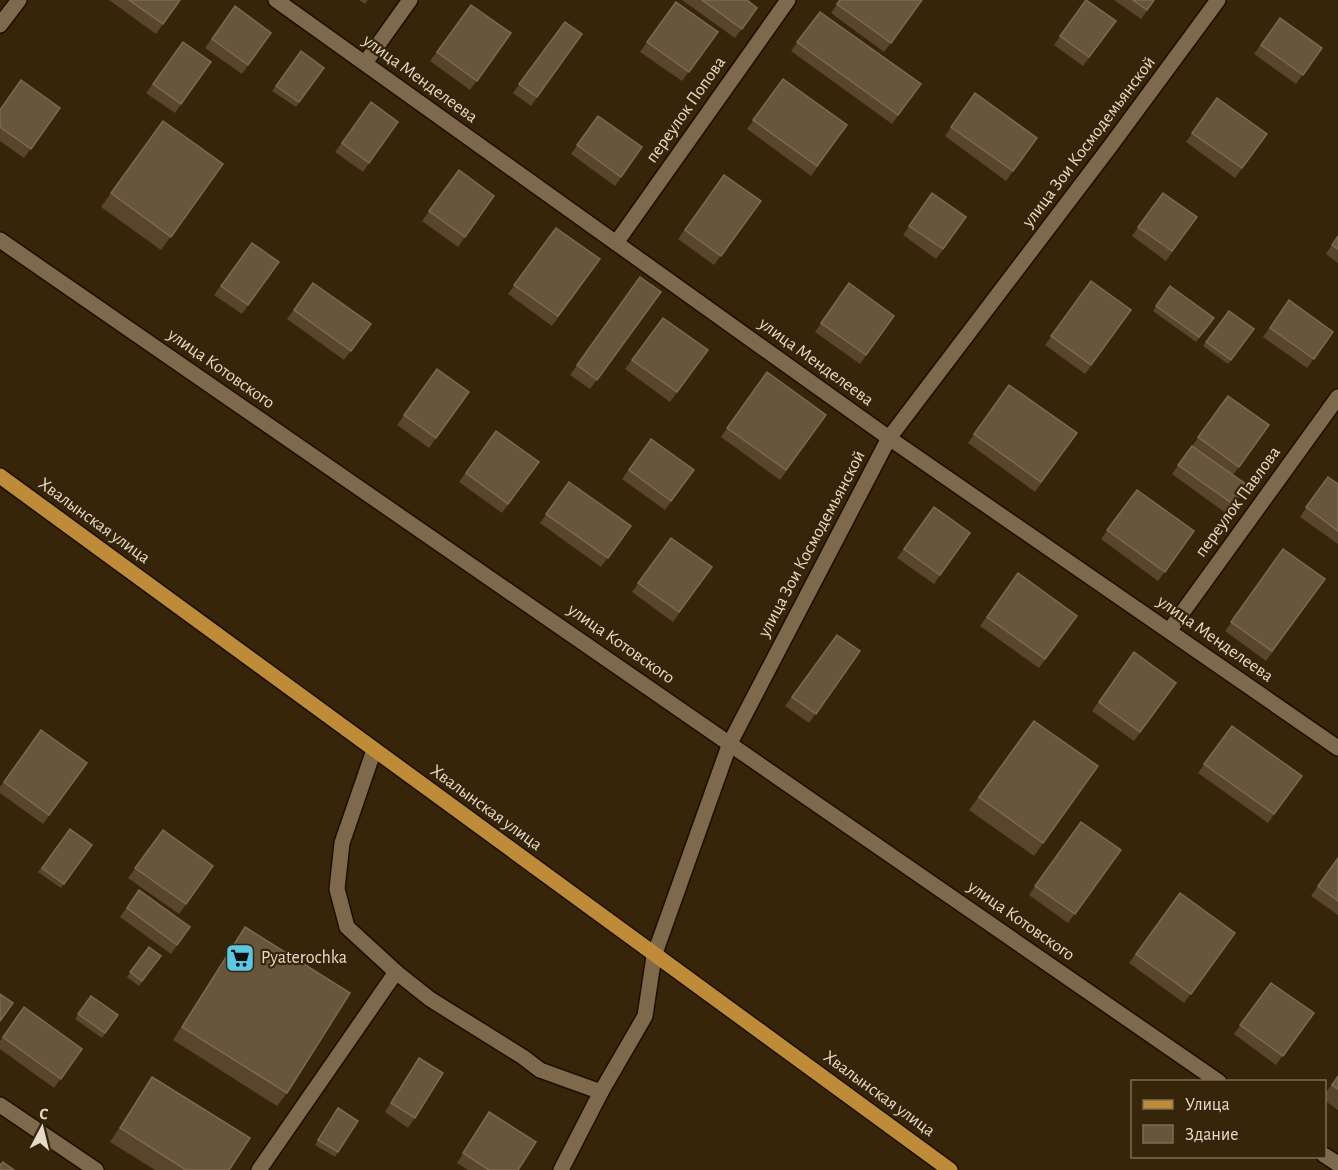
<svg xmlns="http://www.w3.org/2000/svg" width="1338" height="1170" font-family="'Alegreya Sans',sans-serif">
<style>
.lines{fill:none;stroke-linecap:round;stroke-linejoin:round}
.minor-casing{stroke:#1b0e00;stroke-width:18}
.major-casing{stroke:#1b0e00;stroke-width:18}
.minor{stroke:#7e694c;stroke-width:15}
.major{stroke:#be8b39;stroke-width:15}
.wall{fill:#58452b}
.building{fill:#67553c;stroke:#7b6a53;stroke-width:1.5}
.labels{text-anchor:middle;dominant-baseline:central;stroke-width:4.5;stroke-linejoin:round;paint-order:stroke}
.street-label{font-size:18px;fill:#e6dbcb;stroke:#362508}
.poi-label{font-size:18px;fill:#e6dbcb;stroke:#362508;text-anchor:start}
</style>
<rect width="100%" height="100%" fill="#362508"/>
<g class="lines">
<!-- minor casing -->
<g class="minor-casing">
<g id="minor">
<polyline points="276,0 889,438 1338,748"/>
<polyline points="0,25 19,0"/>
<polyline points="365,63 410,0"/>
<polyline points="0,240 1219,1082"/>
<polyline points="616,243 788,0"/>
<polyline points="1169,631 1338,397"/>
<polyline points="374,750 342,843 337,889 347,927 396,972 430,999 523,1057 540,1070 601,1092"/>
<polyline points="0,1105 96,1170"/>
<polyline points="1324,1155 1338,1164"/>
<polyline points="259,1170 396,972"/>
<polyline points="561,1170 601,1092 645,1016 654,956 730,743 889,438 1109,148 1218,0"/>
</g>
</g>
<!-- major casing -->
<g class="major-casing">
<polyline id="major" points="0,476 950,1170"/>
</g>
<!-- minor -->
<use href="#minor" class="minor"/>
<!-- major -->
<use href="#major" class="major"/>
</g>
<!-- wall -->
<g class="wall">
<polygon points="109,0 180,0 156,34"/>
<polygon points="359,0 368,0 365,4"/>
<polygon points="682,0 747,0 757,8 735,38"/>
<polygon points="840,0 922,0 884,52 831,13"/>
<polygon points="1086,0 1116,21 1083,66 1054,45"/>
<polygon points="1114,0 1155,0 1141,19"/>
<polygon points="471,5 511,33 470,90 430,61"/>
<polygon points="235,6 271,33 242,74 205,48"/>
<polygon points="820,12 921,84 892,124 791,51"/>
<polygon points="1280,18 1322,48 1296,84 1254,54"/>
<polygon points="565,22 582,34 531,106 513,93"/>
<polygon points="718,32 682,81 640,52 647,42"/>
<polygon points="183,42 211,62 175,113 146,93"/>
<polygon points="301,51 324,68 296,107 272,91"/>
<polygon points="783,79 847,125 811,176 747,129"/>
<polygon points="975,93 1037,138 1006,181 945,136"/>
<polygon points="1217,98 1267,134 1235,178 1186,142"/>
<polygon points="371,102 398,122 363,172 335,152"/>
<polygon points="60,108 24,158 0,141 0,110"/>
<polygon points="598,116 642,147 615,186 571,154"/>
<polygon points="163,121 223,164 161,250 101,207"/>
<polygon points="459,170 494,196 458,247 422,221"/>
<polygon points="724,175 761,201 714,265 678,239"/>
<polygon points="932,193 966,217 936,259 903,235"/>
<polygon points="1163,193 1197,217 1166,261 1132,236"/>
<polygon points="556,228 600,259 552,326 508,294"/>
<polygon points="1338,236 1338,263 1326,254"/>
<polygon points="252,243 279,262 242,314 214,295"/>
<polygon points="640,277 661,292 590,389 570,375"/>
<polygon points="1091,281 1131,310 1085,374 1045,345"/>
<polygon points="313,283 371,324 344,360 287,319"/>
<polygon points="849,283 894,316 860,364 815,332"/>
<polygon points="1170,286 1214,318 1196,342 1153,311"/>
<polygon points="1289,300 1333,332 1307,368 1263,337"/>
<polygon points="1229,311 1254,329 1228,364 1203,346"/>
<polygon points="663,318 708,350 670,402 625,369"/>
<polygon points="437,369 469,392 429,448 397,425"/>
<polygon points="767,372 826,415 780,480 721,437"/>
<polygon points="1009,385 1077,433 1035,492 968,443"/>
<polygon points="1228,396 1269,425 1233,475 1247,485 1227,514 1172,474"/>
<polygon points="496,431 539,462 502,513 459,482"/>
<polygon points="651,439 694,470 665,510 622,479"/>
<polygon points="1328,477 1338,484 1338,544 1300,517"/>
<polygon points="569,482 631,526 601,567 540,523"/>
<polygon points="1137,490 1194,531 1158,581 1101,539"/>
<polygon points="934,507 970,533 934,584 897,558"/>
<polygon points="671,538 712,567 673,622 632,592"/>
<polygon points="1283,549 1325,579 1266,661 1225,631"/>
<polygon points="1018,573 1077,616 1039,668 980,626"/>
<polygon points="837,635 860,651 809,723 785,706"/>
<polygon points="1134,652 1176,683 1134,741 1092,711"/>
<polygon points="1034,721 1098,766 1034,856 969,810"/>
<polygon points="1232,726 1302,776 1268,823 1198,773"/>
<polygon points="41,730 87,763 43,824 0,793 0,787"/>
<polygon points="1081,822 1121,850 1068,923 1029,895"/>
<polygon points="70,829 92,845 61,888 38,872"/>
<polygon points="163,830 213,866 179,914 128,878"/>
<polygon points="1338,858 1338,915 1311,896"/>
<polygon points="139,890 190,927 171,954 120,917"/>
<polygon points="1180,893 1235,933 1184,1003 1129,963"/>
<polygon points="245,927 287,1093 277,1106 173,1040"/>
<polygon points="149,947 161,956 139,986 127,977"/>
<polygon points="1271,983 1314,1013 1276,1065 1234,1034"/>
<polygon points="91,996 118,1015 102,1038 75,1019"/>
<polygon points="24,1007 82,1049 54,1088 0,1049 0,1041"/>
<polygon points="419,1058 415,1118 408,1128 385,1112"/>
<polygon points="1338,1076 1338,1110 1324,1100 1324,1095"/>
<polygon points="152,1077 229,1170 155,1170 110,1142"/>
<polygon points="338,1108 358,1121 335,1157 315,1145"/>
<polygon points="489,1112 518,1170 468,1170 457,1163"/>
</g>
<!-- building -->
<g class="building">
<polygon points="129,0 180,0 163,24"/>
<polygon points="702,0 747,0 757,8 742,29"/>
<polygon points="840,0 922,0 891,43 837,4"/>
<polygon points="1086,0 1116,21 1089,57 1060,36"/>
<polygon points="1133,0 1154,0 1147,10"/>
<polygon points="676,2 718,32 689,72 647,42"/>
<polygon points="471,5 511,33 477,81 437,52"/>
<polygon points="235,6 271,33 248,65 212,39"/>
<polygon points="820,12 921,84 898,115 797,42"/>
<polygon points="1280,18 1322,48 1303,75 1261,45"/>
<polygon points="565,22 582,34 537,97 519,84"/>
<polygon points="183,42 211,62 181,104 153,84"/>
<polygon points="301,51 324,68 299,102 276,86"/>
<polygon points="783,79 847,125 817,166 753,120"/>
<polygon points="21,80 60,108 31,149 0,127 0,110"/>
<polygon points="975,93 1037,138 1013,171 951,127"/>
<polygon points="1217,98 1267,134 1242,168 1192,133"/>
<polygon points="371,102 398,122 369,163 342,143"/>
<polygon points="598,116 642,147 621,177 577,145"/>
<polygon points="163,121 223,164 171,237 111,193"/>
<polygon points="459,170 494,196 465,237 429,211"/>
<polygon points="724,175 761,201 721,256 685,230"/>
<polygon points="932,193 966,217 943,249 909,226"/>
<polygon points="1163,193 1197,217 1172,251 1138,227"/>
<polygon points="556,228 600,259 558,316 514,285"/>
<polygon points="1338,236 1338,249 1332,245"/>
<polygon points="252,243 279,262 248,305 221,286"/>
<polygon points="640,277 661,292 597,380 577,365"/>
<polygon points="1091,281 1131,310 1091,365 1051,336"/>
<polygon points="313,283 371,324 351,351 294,310"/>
<polygon points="849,283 894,316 866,355 821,323"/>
<polygon points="1170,286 1214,318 1199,337 1156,306"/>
<polygon points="1289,300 1333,332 1314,359 1270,328"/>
<polygon points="1229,311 1254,329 1231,360 1206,342"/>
<polygon points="663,318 708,350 677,392 632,360"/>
<polygon points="437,369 469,392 436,438 404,415"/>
<polygon points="767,372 826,415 786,470 727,428"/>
<polygon points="1009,385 1077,433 1041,482 974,434"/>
<polygon points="1228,396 1269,425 1239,467 1198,437"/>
<polygon points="496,431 539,462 508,504 466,473"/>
<polygon points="651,439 694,470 671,501 629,470"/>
<polygon points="1192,446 1247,485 1233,504 1178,465"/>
<polygon points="1328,477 1338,484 1338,531 1306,507"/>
<polygon points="569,482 631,526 608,558 546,514"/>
<polygon points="1137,490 1194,531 1165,572 1107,530"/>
<polygon points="934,507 970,533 940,575 904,549"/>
<polygon points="671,538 712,567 679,612 638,583"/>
<polygon points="1283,549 1325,579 1272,651 1231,622"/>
<polygon points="1018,573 1077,616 1045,659 987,617"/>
<polygon points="837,635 860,651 816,714 792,697"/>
<polygon points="1134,652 1176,683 1140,732 1099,702"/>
<polygon points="1034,721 1098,766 1043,843 979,797"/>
<polygon points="1232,726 1302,776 1274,814 1204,764"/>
<polygon points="41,730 87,763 49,815 4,782"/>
<polygon points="1081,822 1121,850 1075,914 1035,886"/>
<polygon points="70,829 92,845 64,884 42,868"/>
<polygon points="163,830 213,866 186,904 135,868"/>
<polygon points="1338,858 1338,901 1318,886"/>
<polygon points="139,890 190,927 177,945 127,908"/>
<polygon points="1180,893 1235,933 1191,994 1136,954"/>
<polygon points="245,927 350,993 287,1093 182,1027"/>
<polygon points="149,947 161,956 142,981 130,972"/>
<polygon points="1271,983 1314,1013 1283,1056 1240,1025"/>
<polygon points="0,994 13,1003 0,1021"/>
<polygon points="91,996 118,1015 105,1033 78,1014"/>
<polygon points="24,1007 82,1049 61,1079 3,1037"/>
<polygon points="419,1058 443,1073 415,1118 391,1103"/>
<polygon points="1338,1076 1338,1089 1332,1085"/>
<polygon points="152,1077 250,1138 229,1170 186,1170 120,1128"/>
<polygon points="338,1108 358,1121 338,1152 318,1140"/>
<polygon points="489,1112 536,1142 518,1170 489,1170 463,1153"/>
<polygon points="3,1162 14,1170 0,1170 0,1165"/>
</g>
<!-- icons -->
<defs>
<g id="supermarket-square" transform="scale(1.5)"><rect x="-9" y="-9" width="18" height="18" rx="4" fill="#5bc8e6" stroke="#362508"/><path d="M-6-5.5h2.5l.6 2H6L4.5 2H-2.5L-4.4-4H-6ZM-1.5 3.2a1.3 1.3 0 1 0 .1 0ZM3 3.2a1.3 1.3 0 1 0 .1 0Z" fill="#111"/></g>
</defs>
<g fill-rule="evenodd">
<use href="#supermarket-square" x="240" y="958"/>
</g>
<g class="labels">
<!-- street labels -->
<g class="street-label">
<text transform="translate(420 79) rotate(36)">улица Менделеева</text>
<text transform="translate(686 110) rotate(-55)">переулок Попова</text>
<text transform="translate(1089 142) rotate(-53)">улица Зои Космодемьянской</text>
<text transform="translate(816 362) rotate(36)">улица Менделеева</text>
<text transform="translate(221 369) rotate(35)">улица Котовского</text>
<text transform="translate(1238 502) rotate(-54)">переулок Павлова</text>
<text transform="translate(94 521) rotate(36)">Хвалынская улица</text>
<text transform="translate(812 544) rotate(-62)">улица Зои Космодемьянской</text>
<text transform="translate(1215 639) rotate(35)">улица Менделеева</text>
<text transform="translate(621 644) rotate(35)">улица Котовского</text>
<text transform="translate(486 808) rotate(36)">Хвалынская улица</text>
<text transform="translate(1021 921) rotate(35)">улица Котовского</text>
<text transform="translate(879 1094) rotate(36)">Хвалынская улица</text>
</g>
<!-- poi labels -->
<g class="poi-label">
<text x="261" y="958">Pyaterochka</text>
</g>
</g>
<!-- legend -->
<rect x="1131" y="1080" width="195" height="78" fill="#362508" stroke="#7c6e56" stroke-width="1.5"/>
<rect x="1143" y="1100" width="30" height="9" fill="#be8b39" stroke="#7c6e56" stroke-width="1.5"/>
<text x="1185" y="1110" font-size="18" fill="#e6dbcb">Улица</text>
<rect x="1143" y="1125" width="30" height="18" fill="#67553c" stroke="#7c6e56" stroke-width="1.5"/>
<text x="1185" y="1140" font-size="18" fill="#e6dbcb">Здание</text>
<!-- north arrow -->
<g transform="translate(42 1128) rotate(7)" stroke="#362508" stroke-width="4.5" paint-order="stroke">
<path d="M0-4.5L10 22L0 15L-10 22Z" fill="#e6dbcb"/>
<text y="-9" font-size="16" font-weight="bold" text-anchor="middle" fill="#e6dbcb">С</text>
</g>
</svg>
